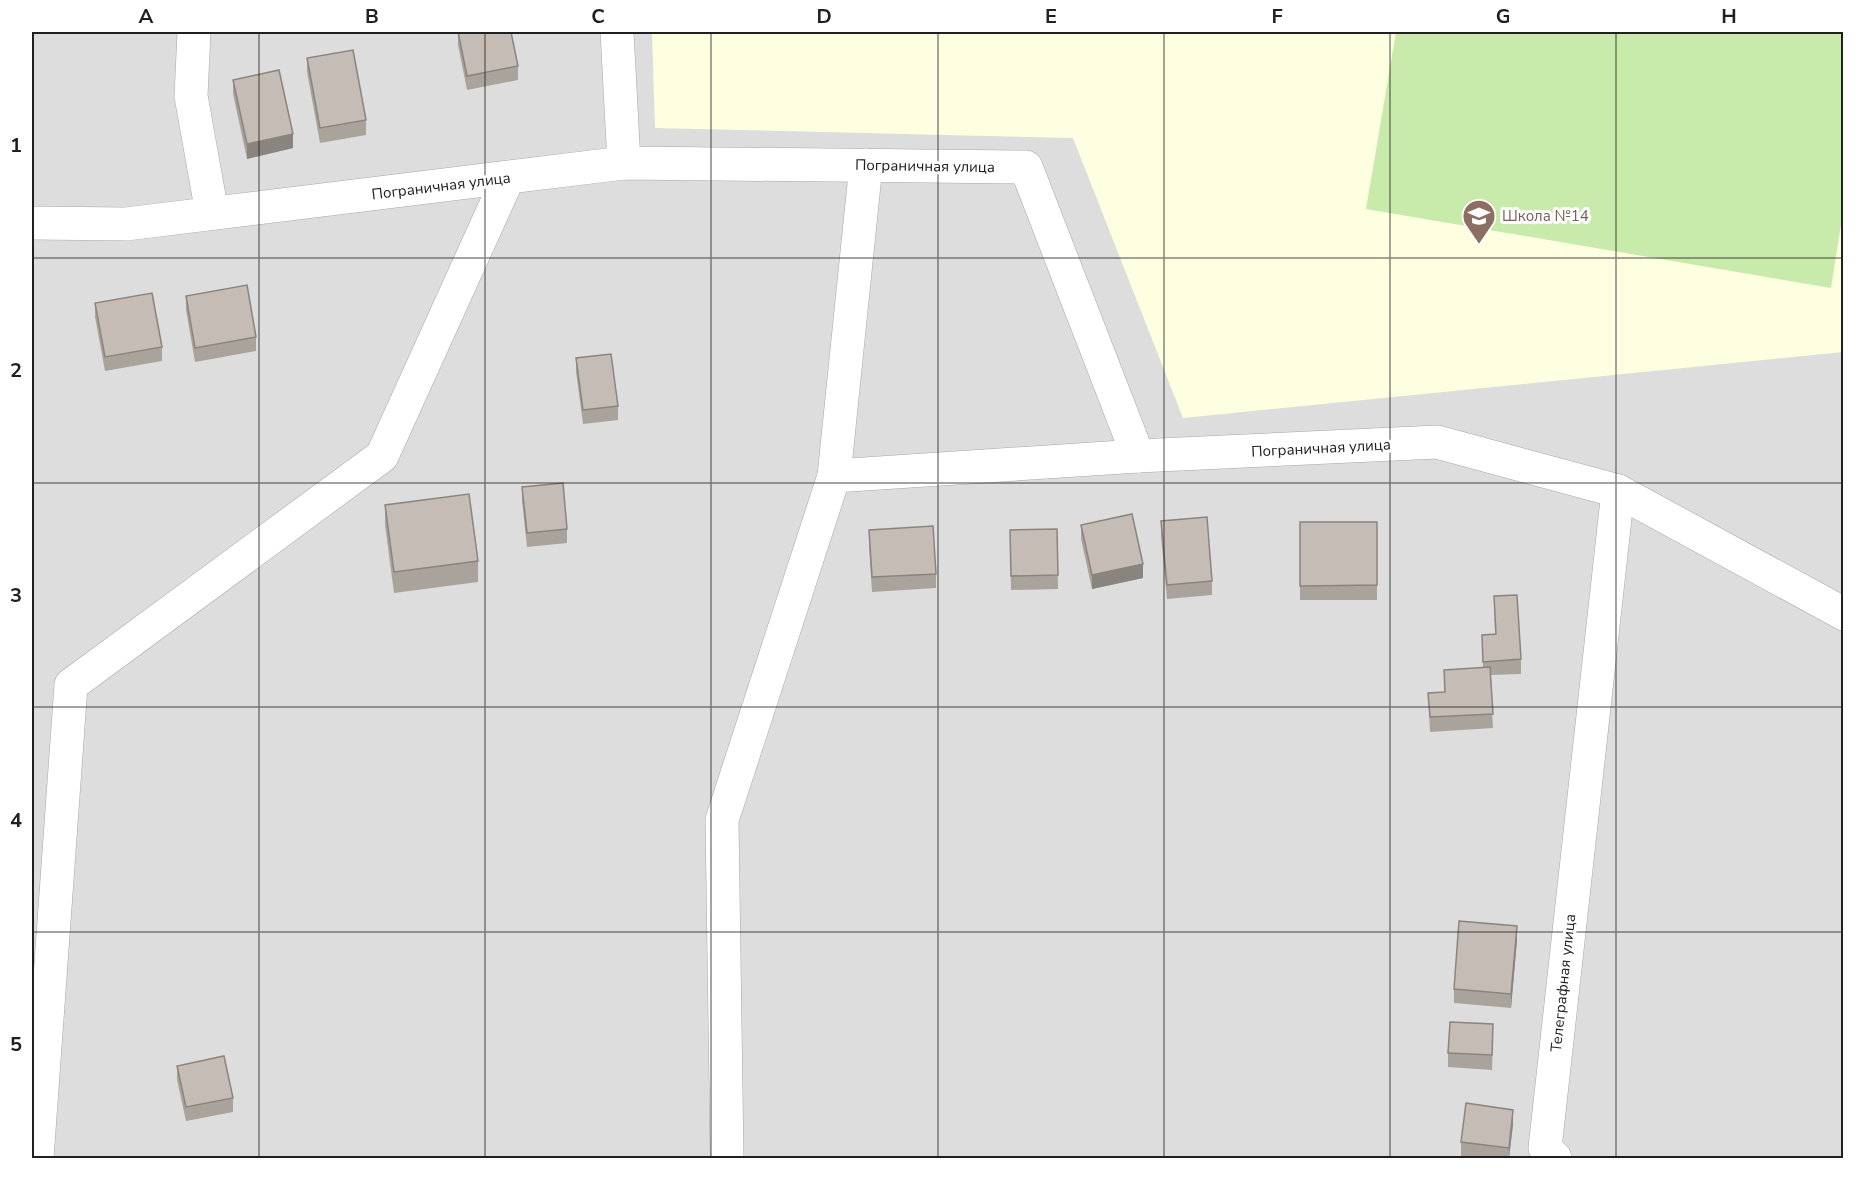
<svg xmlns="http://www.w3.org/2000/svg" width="1875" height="1190" font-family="'Nunito Sans',sans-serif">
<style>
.residential{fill:#dedddd}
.education{fill:#feffe0}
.grass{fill:#c8ebab}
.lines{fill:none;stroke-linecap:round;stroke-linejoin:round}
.minor-casing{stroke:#a7a7a7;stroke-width:34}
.minor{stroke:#fff;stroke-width:33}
.wall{fill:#a9a39c}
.shaded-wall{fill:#8a847f}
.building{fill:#c5bdb5;stroke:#8a847f;stroke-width:1.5}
.grid{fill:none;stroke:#202020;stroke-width:1.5;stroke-opacity:0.55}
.labels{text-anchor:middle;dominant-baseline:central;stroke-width:6;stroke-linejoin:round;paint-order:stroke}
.street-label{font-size:15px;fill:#202020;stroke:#fff}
.education-label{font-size:15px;fill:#785e54;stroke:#fff;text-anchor:start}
.neatline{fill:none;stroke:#202020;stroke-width:2}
.grid-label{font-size:20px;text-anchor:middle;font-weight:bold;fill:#202020}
</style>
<rect width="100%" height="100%" fill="#f0ede6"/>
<!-- residential -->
<rect class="residential" x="32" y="32" width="1811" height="1126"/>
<!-- education -->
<polygon class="education" points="652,32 1843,32 1843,352 1183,418 1073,138 655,128"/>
<!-- grass -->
<polygon class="grass" points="1396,32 1831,32 1843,34 1843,212 1831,288 1366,209"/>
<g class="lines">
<!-- minor casing -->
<g class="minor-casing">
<g id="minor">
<polyline points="194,32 191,96 212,213"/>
<polyline points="617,32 624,163"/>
<polyline points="32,223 126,224 624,163 1026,167 1138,456 1437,442 1618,491 1844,614"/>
<polyline points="834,476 866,165"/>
<polyline points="37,1158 71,685 382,456 508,178"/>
<polyline points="727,1158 722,820 834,476 1138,456"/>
<polyline points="1555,1158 1545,1148 1618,491"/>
</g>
</g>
<!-- minor -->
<use href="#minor" class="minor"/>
</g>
<!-- wall -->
<g class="wall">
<polygon points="458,32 518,66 518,80 467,90 458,45"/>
<polygon points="307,58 366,120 366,135 320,143 307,72"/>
<polygon points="233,80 293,148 247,159 233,94"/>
<polygon points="186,296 256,337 256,351 195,362 186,310"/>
<polygon points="95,303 162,347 162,361 105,371 95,317"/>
<polygon points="576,358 618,406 618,420 583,424 576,372"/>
<polygon points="522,487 567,529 567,543 527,547 522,501"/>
<polygon points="385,505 478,561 478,582 394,593 385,525"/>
<polygon points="1161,521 1212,581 1212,595 1167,599 1161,536"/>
<rect x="1300" y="522" width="77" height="78"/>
<polygon points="1081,525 1143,578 1092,589 1081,539"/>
<polygon points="1057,529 1058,589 1011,590 1010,530"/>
<polygon points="869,530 936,574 936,588 872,592 869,545"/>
<polygon points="1494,596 1521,659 1521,674 1490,675 1493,728 1430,732 1428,693 1444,692 1444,670 1483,668 1482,635 1495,635"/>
<polygon points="1517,940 1511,1008 1454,1003 1454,989"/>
<polygon points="1493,1038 1492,1070 1448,1067 1448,1053"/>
<polygon points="177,1066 233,1098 233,1112 186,1121 177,1080"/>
<polygon points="1513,1124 1509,1158 1481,1158 1461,1156 1461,1142"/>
</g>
<!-- shaded-wall -->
<g class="shaded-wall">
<polygon points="293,134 293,148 247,159 247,144"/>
<polygon points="1143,564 1143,578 1092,589 1092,575"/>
<polygon points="1517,926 1517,940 1511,1008 1511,994"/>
<polygon points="1513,1110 1513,1124 1509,1158 1509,1148"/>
</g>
<!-- building -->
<g class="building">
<polygon points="458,32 511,32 518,66 467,76"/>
<polygon points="353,50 366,120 320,128 307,58"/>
<polygon points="279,70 293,134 247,144 233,80"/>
<polygon points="247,285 256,337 195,348 186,296"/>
<polygon points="152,293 162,347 105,357 95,303"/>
<polygon points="611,354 618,406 583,410 576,358"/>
<polygon points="563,483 567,529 527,533 522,487"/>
<polygon points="469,494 478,561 394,572 385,505"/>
<polygon points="1132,514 1143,564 1092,575 1081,525"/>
<polygon points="1207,517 1212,581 1167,585 1161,521"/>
<polygon points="1300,522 1377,522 1377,585 1300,586"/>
<polygon points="933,526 936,574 872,577 869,530"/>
<polygon points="1057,529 1058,575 1011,576 1010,530"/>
<polygon points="1517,595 1521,659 1483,662 1482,635 1496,634 1494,596"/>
<polygon points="1490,667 1493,714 1430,717 1428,693 1445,692 1444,670"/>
<polygon points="1459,921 1517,926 1511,994 1454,989"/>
<polygon points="1450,1022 1493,1024 1492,1055 1448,1053"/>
<polygon points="224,1056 233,1098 186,1107 177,1066"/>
<polygon points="1466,1103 1513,1110 1509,1148 1461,1142"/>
</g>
<!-- grid -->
<path class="grid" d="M259,32V1158M485,32V1158M711,32V1158M938,32V1158M1164,32V1158M1390,32V1158M1616,32V1158M32,258H1844M32,483H1844M32,707H1844M32,932H1844"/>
<!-- icons -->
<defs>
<g id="school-pin" transform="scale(1.725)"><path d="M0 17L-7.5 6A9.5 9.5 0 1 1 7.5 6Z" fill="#8d6e63" stroke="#fff"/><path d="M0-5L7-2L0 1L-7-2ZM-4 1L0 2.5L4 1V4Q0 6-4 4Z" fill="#fff"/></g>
</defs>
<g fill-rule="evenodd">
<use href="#school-pin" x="1479" y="216"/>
</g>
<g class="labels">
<!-- street labels -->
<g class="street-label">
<text transform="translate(925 166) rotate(1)">Пограничная улица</text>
<text transform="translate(441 186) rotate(-7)">Пограничная улица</text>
<text transform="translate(1321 448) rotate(-3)">Пограничная улица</text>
<text transform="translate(1563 983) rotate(-84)">Телеграфная улица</text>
</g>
<!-- education labels -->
<g class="education-label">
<text x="1502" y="216">Школа №14</text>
</g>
</g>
<!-- border -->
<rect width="1875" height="1190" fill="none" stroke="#ffffff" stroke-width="66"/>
<rect x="33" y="33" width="1809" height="1124" class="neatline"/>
<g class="grid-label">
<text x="146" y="23">A</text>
<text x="372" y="23">B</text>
<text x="598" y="23">C</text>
<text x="824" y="23">D</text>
<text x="1051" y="23">E</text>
<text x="1277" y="23">F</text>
<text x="1503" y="23">G</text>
<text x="1729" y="23">H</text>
<text x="16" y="152">1</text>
<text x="16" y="377">2</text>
<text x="16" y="602">3</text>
<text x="16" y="827">4</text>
<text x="16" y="1051">5</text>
</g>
</svg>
